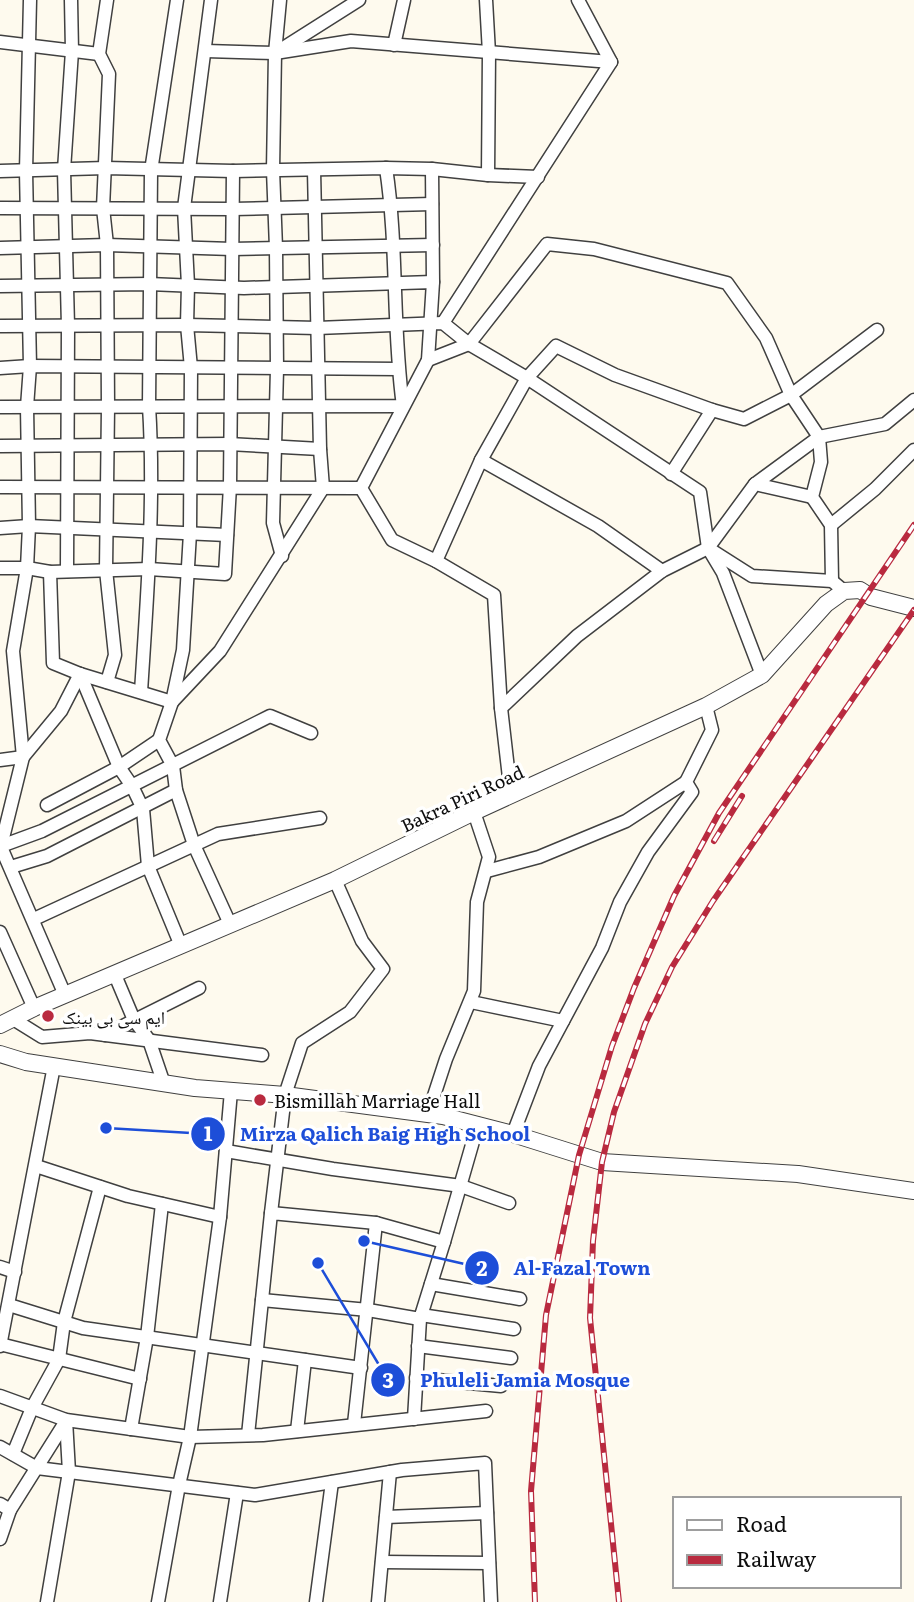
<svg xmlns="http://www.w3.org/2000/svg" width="914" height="1602" font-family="Literata,'Noto Naskh Arabic',serif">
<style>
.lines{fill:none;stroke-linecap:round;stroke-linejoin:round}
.minor-casing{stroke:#404040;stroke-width:15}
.tertiary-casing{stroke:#404040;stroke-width:18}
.minor{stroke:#fff;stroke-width:12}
.tertiary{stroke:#fff;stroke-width:16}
.rail-casing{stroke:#b92a3f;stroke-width:6}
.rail{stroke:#fff;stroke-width:3.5;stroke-dasharray:10;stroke-linecap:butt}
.poi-dot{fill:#b92a3f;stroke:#fff;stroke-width:2.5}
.labels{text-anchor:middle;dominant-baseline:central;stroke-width:7;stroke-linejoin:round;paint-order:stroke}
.street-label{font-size:18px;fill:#0d0d0d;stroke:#fff}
.poi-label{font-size:18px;fill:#0d0d0d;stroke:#fff;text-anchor:start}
.leader{fill:none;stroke:#1d4ed8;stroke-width:2.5}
.callout-dot{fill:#1d4ed8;stroke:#fff;stroke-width:2.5}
.mark-label{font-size:21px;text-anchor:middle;font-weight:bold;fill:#fff}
.callout-label{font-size:19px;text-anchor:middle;font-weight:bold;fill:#1d4ed8;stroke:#fff;stroke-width:7;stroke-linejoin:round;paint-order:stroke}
</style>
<rect width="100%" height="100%" fill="#fefaee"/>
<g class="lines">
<!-- minor casing -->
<g class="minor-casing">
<g id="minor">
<polyline points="280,0 275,53 273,170 276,248 277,369 273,523 282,556"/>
<polyline points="486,0 489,53 488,175"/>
<polyline points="0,42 99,54"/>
<polyline points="394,45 404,0"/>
<polyline points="280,50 359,0"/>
<polyline points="206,51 275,53 351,41 611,62"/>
<polyline points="432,169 433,282"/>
<polyline points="0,171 106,168 233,171 386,168 432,169 488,175 538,177"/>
<polyline points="0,208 233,209 432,204"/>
<polyline points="0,248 107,245 232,249 433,245"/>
<polyline points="0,286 149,284 244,288 433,282 428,360 361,488 392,540 436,561 494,595 501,708"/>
<polyline points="443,323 611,62 578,0"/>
<polyline points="0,326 187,325 317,328 443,323 469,344 527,378 700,492 708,548 723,573 762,675"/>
<polyline points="428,360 469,344 547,244 594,249 727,283 766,338 791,395 877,330"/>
<polyline points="0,368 30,366 398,369"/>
<path d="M0,407L403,406C392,327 398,247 386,168"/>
<polyline points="712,410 744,419 791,395 819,437 821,462 812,497 831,525 832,581"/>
<polyline points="0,446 229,444 320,449"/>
<polyline points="755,484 819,437 885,424 914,400"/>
<polyline points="0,487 361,488"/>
<polyline points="831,525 875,489 914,450"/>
<polyline points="0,528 29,526 227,535"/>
<polyline points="708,548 755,484 812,497"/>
<polyline points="436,561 481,460"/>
<polyline points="0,568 27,568 50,572 149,569 225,574 230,486 233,171"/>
<polyline points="67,571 68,326 64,170 72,51 71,0"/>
<polyline points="662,571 598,526 481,460 527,378 556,346 615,375 712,410 671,474"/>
<polyline points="50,572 53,663 80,674 172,702 159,740 173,766 176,790 194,845 230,924"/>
<polyline points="80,674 119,767 132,786 143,809 148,866 181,946"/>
<polyline points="107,682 115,655 106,570 108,407 107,245 103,208 109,74 99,54 107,0"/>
<path d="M141,692C147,597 155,501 149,406L151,171L177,0"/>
<polyline points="173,701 220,651 323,488 320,449 314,170"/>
<polyline points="172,702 183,650 190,533 191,368 187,325 188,285 184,208 211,0"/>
<polyline points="0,760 23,757 61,711 80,674"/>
<polyline points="511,795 501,708 577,636 662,571 708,548 752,576 832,581 844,591"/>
<polyline points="47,805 119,767 159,740"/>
<polyline points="0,845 65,995"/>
<polyline points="1,846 23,757 13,651 27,568 29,526 27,407 30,366 26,171 30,0"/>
<polyline points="1,846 42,831 270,716 311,733"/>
<polyline points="11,867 47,856 176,790"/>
<polyline points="487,871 539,857 626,821 686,782"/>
<polyline points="34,919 218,834 320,818"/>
<polyline points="0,932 34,1008"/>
<polyline points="115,975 134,1020 149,1040 164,1084"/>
<polyline points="471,1002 563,1021"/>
<polyline points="13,1019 42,1037 90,1033 262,1055"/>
<polyline points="105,1035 199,988"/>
<polyline points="428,1114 446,1059 474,991 477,902 489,857 474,812"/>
<polyline points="513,1134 539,1066 602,948 620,902 648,852 692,792 686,782 712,730 706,706"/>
<polyline points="226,1151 333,1169 461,1186 509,1203"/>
<polyline points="36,1166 128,1196 220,1217 231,1091"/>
<polyline points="271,1213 285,1095 302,1043 350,1012 383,969 362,941 335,880"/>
<polyline points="0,1267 15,1272"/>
<polyline points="431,1284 520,1299"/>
<polyline points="262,1300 368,1310 420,1319 444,1242"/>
<polyline points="9,1305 83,1328 361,1368"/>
<polyline points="421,1315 514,1329"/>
<polyline points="0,1344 140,1379"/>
<polyline points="0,1346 54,1066"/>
<polyline points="418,1346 511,1358"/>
<polyline points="416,1378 501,1386"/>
<polyline points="0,1396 66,1420 190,1437 263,1435 486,1411"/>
<polyline points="414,1419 420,1319"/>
<polyline points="354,1424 376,1223 444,1242 478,1124"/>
<polyline points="131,1429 147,1337 162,1204"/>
<polyline points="297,1431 305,1360"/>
<polyline points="248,1435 271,1213 376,1223"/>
<polyline points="0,1447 37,1468 255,1495 402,1470 485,1463 491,1602"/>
<polyline points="13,1454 32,1408 59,1359 64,1322 100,1187"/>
<polyline points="0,1504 10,1510 0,1539"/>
<polyline points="10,1510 66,1421"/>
<polyline points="386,1517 487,1513"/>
<polyline points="382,1562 489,1563"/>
<polyline points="47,1602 69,1472 66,1420"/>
<polyline points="158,1602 179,1485 190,1437 220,1217"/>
<polyline points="220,1602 237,1493"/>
<polyline points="316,1602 332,1482"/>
<polyline points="378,1602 390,1472"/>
</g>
</g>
<!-- tertiary casing -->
<g class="tertiary-casing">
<g id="tertiary">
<polyline points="0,1025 34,1008 335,880 474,812 706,706 762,675 826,604 844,591 860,590 871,597 914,608"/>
<polyline points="0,1054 26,1062 195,1088 285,1095 443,1116 513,1134 602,1162 798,1174 914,1191"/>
</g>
</g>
<!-- minor -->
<use href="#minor" class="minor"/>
<!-- tertiary -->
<use href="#tertiary" class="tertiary"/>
<!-- rail casing -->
<g class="rail-casing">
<g id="rail">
<polyline points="714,841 742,796"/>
<polyline points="535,1602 531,1491 546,1315 579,1155 612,1046 634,988 674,896 719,813 914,525"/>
<polyline points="619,1602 590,1318 593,1241 602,1162 614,1112 645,1024 672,967 713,901 914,610"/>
</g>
</g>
<!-- rail -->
<use href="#rail" class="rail"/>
</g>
<!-- markers -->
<g class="poi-dot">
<circle cx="48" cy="1016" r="7"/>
<circle cx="260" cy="1100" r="7"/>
</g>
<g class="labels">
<!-- street labels -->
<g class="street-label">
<text transform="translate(462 798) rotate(-25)">Bakra Piri Road</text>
</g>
<!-- poi labels -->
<g class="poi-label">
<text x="62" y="1016">ایم سی بی بینک</text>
<text x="274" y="1100">Bismillah Marriage Hall</text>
</g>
</g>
<!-- callouts -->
<path class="leader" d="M106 1128L208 1134M364 1241L482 1268M318 1263L388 1380"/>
<g class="callout-dot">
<circle cx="106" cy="1128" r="7"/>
<circle cx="364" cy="1241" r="7"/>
<circle cx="318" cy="1263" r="7"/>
<circle cx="208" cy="1134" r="18"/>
<circle cx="482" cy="1268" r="18"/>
<circle cx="388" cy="1380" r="18"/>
</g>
<g class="mark-label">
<text x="208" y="1141">1</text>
<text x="482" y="1276">2</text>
<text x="388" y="1388">3</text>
</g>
<g class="callout-label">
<text x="385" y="1141">Mirza Qalich Baig High School</text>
<text x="582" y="1275">Al-Fazal Town</text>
<text x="525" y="1387">Phuleli Jamia Mosque</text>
</g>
<!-- legend -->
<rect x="673" y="1497" width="228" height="91" fill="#ffffff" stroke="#9e9e9e" stroke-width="2"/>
<rect x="687" y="1520" width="35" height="10" fill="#ffffff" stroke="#9e9e9e" stroke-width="2"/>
<text x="736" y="1532" font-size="21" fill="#0d0d0d">Road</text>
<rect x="687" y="1555" width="35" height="10" fill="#b92a3f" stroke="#9e9e9e" stroke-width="2"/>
<text x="736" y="1567" font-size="21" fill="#0d0d0d">Railway</text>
</svg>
